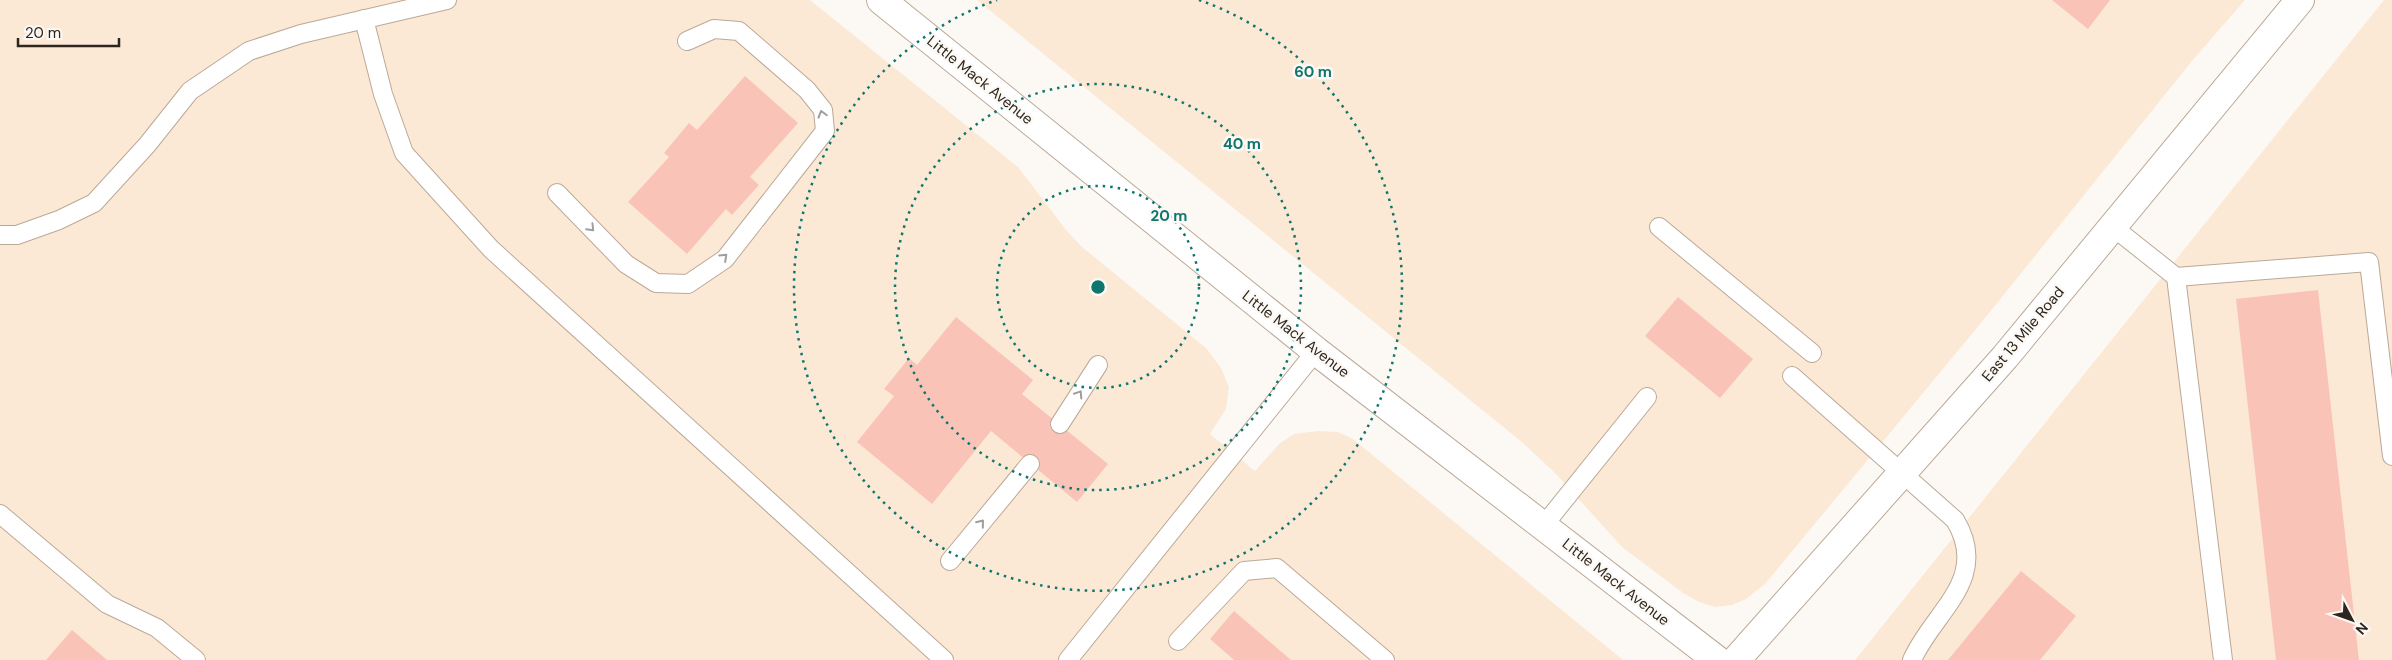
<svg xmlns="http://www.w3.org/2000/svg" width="2392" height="660" font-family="'DM Sans',sans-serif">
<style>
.built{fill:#fce9d5}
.building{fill:#fac3b8}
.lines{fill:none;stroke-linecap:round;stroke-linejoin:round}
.service-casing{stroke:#bba997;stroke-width:20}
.secondary-casing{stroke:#bba997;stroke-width:30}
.service{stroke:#fff;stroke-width:18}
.secondary{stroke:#fff;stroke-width:28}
.oneway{stroke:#a09d9a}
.ring{fill:none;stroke:#0f766e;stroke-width:2.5;stroke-dasharray:2.5 5}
.labels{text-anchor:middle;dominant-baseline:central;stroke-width:5;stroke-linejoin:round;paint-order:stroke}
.street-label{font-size:15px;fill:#2d261f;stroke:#fcf9f5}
.centre{fill:#0f766e;stroke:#fcf9f5;stroke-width:2.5}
.ring-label{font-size:15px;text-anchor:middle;font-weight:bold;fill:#0f766e;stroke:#fcf9f5;stroke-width:5;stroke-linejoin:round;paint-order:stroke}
</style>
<rect width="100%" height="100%" fill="#fcf9f5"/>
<!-- built -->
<g class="built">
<polygon points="0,0 810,0 1018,167 1067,231 1082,247 1206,348 1221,368 1229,387 1226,409 1210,434 1255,471 1279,444 1294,434 1318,431 1338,432 1353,439 1623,660 0,660"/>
<polygon points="977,0 2245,0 2192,61 1981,323 1765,584 1746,599 1732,605 1715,607 1699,602 1683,593 1622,547 1556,474 1523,443"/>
<polygon points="2384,0 2392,0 2392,660 1855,660"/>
</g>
<!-- building -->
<g class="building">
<polygon points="2052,0 2110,0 2088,29"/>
<polygon points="745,76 798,123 750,177 759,185 732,215 726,209 687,254 628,202 669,157 664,153 689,123 697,130"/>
<polygon points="2318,290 2359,660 2276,660 2236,299"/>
<polygon points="1678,297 1753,359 1720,398 1645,336"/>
<polygon points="956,317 1033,380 1022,394 1108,464 1077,502 991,431 932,504 857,442 894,396 884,389 909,358 917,365"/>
<polygon points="2021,571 2076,616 2040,660 1948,660"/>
<polygon points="1234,611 1291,660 1234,660 1210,639"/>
<polygon points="72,630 107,660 46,660"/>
</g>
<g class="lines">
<!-- service casing -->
<g class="service-casing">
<g id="service">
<polyline points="364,19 383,94 404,153 491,249 944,660"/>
<polyline points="557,193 626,264 656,283 688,284 725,259 825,131 823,110 807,90 739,31 714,29 687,41"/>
<polyline points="1659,227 1812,353"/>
<polyline points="2113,227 2176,277 2223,660"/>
<polyline points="0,235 17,235 59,220 94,203 147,145 190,91 249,51 301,34 447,0"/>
<polyline points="2176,277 2369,262 2392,456"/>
<path d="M1792,376L1955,520C1991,579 1933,612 1912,660"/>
<polyline points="1060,424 1098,365"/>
<polyline points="0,514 107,604 157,628 196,660"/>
<polyline points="1544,525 1647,397"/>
<polyline points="950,561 1030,464"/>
<polyline points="1178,641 1244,571 1277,568 1385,660"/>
<polyline points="1068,660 1316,351"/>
</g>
</g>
<!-- secondary casing -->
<g class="secondary-casing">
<g id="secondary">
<polyline points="881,0 1316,351 1717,660"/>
<polyline points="1736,660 2005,357 2300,0"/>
</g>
</g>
<!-- service -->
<use href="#service" class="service"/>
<!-- secondary -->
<use href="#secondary" class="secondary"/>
</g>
<!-- one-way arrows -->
<defs><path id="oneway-chevron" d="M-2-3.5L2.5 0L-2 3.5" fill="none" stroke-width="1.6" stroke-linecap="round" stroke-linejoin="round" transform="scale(1.25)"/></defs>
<g class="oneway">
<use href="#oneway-chevron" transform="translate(822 114) rotate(-106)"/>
<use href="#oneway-chevron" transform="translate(591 228) rotate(46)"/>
<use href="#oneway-chevron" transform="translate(724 257) rotate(-43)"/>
<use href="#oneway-chevron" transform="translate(1079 394) rotate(-57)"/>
<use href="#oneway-chevron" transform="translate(981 523) rotate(-51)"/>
</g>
<!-- distance rings -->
<g class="ring">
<circle cx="1098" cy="287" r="101"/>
<circle cx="1098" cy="287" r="203"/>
<path d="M1199 0A304 304 0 1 1 997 0"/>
</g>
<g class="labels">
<!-- street labels -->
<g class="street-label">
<text transform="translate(980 80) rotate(39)">Little Mack Avenue</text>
<text transform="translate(1296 334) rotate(38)">Little Mack Avenue</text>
<text transform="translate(2023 334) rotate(-50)">East 13 Mile Road</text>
<text transform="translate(1616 582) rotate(38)">Little Mack Avenue</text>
</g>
</g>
<circle cx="1098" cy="287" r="8" class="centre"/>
<g class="ring-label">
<text x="1313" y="77">60 m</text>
<text x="1242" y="149">40 m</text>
<text x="1169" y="221">20 m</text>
</g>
<!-- north arrow -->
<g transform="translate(2352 620) rotate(131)" stroke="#fcf9f5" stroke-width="4" paint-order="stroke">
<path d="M0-4L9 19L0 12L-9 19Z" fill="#2d261f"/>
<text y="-8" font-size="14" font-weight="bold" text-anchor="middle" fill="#2d261f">N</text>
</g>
<!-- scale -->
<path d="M18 38v8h101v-8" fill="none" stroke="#2d261f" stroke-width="2.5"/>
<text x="25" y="38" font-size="15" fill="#2d261f" stroke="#fcf9f5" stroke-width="4" paint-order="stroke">20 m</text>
</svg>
